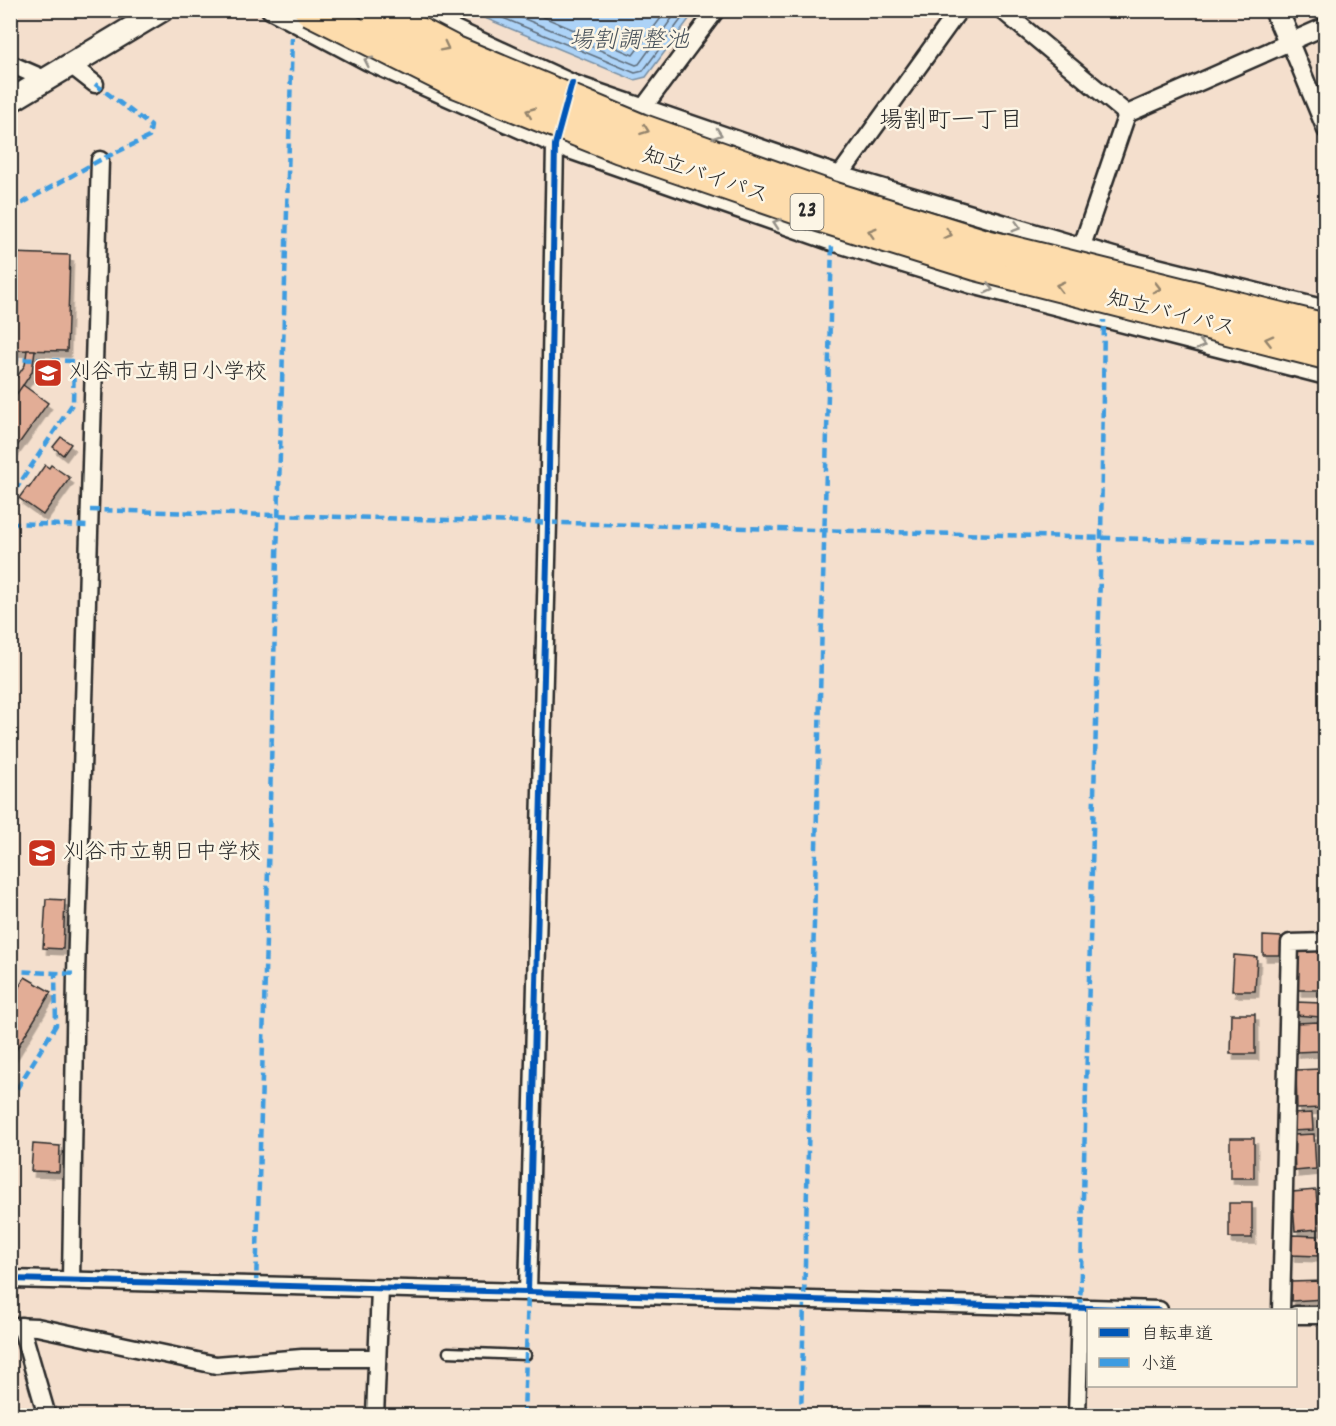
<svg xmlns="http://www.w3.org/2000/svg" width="1336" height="1426" font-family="Dekko,'Klee One',sans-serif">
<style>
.water{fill:#add3f7;stroke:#7990a5;stroke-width:1.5}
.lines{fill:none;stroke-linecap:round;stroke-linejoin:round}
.shore{stroke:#5f6e7d;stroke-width:1.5}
.building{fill:#e2ad96;stroke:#2b2b2b;stroke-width:1.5;filter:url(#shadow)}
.lane-casing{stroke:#2b2b2b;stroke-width:13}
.street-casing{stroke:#2b2b2b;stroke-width:21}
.secondary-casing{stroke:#2b2b2b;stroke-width:27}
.lane{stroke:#fcf5e5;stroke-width:8}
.street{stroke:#fcf5e5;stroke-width:16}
.secondary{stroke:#fcf5e5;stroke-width:22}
.highway-bridge-casing{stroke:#2b2b2b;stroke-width:34;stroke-linecap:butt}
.highway-bridge{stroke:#fddcac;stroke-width:30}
.quiet{stroke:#3d9ce1;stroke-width:4.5;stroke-dasharray:9 4.5;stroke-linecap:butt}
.cycleway-casing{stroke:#fcf5e5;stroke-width:10}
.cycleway{stroke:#0057b8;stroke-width:6}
.oneway{stroke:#94846c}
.oneway2{stroke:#949088}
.labels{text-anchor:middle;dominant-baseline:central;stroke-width:5;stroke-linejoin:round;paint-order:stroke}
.shield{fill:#fcf5e5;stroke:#6a6863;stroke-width:1.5}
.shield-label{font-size:21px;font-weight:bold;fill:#2b2b2b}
.street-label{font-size:22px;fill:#2b2b2b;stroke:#fcf5e5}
.poi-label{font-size:22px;fill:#2b2b2b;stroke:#fcf5e5;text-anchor:start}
.water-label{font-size:24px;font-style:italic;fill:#4c555e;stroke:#fcf5e5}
.neighbourhood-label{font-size:24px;fill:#2b2b2b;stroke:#fcf5e5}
</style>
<defs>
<filter id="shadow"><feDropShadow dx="3.5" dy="6" stdDeviation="0" flood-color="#0004"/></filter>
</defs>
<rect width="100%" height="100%" fill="#f4dfcd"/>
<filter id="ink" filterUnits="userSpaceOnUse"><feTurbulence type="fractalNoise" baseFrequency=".0167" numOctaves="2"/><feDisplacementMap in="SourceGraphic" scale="12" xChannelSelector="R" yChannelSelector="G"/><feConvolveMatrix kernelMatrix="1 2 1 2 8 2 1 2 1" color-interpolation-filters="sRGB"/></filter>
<g filter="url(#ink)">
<!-- water -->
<polygon class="water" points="468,11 695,11 646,77 634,80"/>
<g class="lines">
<!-- shore -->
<g class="shore">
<polyline points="484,10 635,73 643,71 688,10"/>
<polyline points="503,10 636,65 639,64 678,10"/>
<polyline points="527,10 633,55 667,10"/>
</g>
</g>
<!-- building -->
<g class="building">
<polygon points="10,253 70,255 67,351 10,350"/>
<polygon points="27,350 35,350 32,372 16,396 10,392 10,387 25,365"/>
<polygon points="23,385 48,403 10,456 10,403"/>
<polygon points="61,437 71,444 63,455 53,447"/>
<polygon points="45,465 49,468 51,465 70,478 43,515 19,498 27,487 29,488"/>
<polygon points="46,899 65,900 63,949 43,948"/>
<polygon points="1263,936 1282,937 1282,955 1263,955"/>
<polygon points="1298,950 1321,950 1320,990 1298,990"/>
<polygon points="1234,955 1257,957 1255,991 1232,991"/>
<polygon points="25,977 51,992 10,1060 10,1005 12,1002 10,1001 10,982 19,987"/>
<polygon points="1296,1002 1321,1003 1320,1017 1296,1015"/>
<polygon points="1231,1014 1255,1014 1255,1054 1230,1054"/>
<polygon points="1318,1022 1319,1051 1296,1052 1296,1023"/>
<polygon points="1320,1069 1322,1108 1297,1109 1296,1070"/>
<polygon points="1312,1113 1313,1130 1291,1131 1291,1114"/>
<polygon points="1314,1134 1316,1169 1295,1171 1293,1135"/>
<rect x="1230" y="1138" width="24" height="40"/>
<polygon points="33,1144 60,1146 59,1172 31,1171"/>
<polygon points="1316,1190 1319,1229 1295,1231 1292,1192"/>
<rect x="1229" y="1203" width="23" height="35"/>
<polygon points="1292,1235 1318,1236 1318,1256 1291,1255"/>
<polygon points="1324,1281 1325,1299 1291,1301 1290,1282"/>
</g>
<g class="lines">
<!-- lane casing -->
<g class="lane-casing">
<polyline id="lane" points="448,1352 526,1355"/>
</g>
<!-- street casing -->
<g class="street-casing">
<g id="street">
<polyline points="270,10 368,62 555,145 832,242 972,285 1326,376"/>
<polyline points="414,10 572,83 840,175 1117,257 1326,309"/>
<polyline points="1002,10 1127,114 1326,26"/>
<polyline points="1289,40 1326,130"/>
<polyline points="10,64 47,80"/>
<polyline points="72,66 95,84"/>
<polyline points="643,108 716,10"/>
<polyline points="840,175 959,10"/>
<polyline points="1082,246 1127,114"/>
<polyline points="10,1279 528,1292 1159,1310"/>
<polyline points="71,1280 76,974 100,160"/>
<polyline points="528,1292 548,522 555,145 572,83"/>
<polyline points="1281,1310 1290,943 1326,942"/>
<polyline points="1296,1315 1326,1315"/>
<polyline points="10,1326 37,1327 216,1365 302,1358 377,1358"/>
<polyline points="21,1326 47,1416"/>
<polyline points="375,1416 380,1289"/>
<polyline points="1077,1416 1080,1308"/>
</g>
</g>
<!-- secondary casing -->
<g class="secondary-casing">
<g id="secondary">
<polyline points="1276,10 1289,40"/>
<polyline points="10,101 162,10"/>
</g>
</g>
<!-- lane -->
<use href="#lane" class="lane"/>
<!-- street -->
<use href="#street" class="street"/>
<!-- secondary -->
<use href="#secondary" class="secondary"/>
<!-- highway-bridge casing -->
<g class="highway-bridge-casing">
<g id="highway-bridge">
<polyline points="310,10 450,80 620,148 812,214 976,265 1326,354"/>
<polyline points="375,10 456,52 640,129 832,197 986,245 1326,329"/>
</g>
</g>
<!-- highway-bridge -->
<use href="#highway-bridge" class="highway-bridge"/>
<!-- quiet -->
<g class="quiet">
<polyline points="10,210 100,160 149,137 151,126 95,84"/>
<polyline points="10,359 74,361 73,403 10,498"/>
<polyline points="90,510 1326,544"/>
<polyline points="10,523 89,526"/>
<polyline points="10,971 76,974"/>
<polyline points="10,1100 56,1025 55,973"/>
<polyline points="256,1286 292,37"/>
<polyline points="1080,1308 1101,539 1104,320"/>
<polyline points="524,1416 528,1292"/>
<polyline points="801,1416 832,242"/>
</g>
<!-- cycleway casing -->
<g class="cycleway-casing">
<g id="cycleway">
<polyline points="10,1279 528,1292 1159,1310"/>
<polyline points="528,1292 548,522 555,145 572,83"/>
</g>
</g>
<!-- cycleway -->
<use href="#cycleway" class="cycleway"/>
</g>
<!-- one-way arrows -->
<defs><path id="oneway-chevron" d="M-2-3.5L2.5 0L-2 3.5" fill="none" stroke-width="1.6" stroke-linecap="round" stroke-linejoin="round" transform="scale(1.5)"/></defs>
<g class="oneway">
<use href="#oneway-chevron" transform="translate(445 47) rotate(27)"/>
<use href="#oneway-chevron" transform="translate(530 112) rotate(-158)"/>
<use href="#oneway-chevron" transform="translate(645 130) rotate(20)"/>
<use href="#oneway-chevron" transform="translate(872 232) rotate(-163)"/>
<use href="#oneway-chevron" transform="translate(948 234) rotate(17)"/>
<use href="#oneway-chevron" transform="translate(1060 286) rotate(-166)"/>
<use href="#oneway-chevron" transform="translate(1157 288) rotate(14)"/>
<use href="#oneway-chevron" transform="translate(1269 340) rotate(-166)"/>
</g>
<g class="oneway2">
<use href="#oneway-chevron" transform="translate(368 61) rotate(-154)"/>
<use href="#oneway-chevron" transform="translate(718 134) rotate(19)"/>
<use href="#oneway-chevron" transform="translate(777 223) rotate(-161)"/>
<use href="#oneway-chevron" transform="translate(1017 227) rotate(16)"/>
<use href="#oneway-chevron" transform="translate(989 289) rotate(15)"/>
<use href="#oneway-chevron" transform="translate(1201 345) rotate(14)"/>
</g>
</g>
<!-- icons -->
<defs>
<g id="school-square" transform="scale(1.5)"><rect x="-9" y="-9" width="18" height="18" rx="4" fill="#c8321e" stroke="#fcf5e5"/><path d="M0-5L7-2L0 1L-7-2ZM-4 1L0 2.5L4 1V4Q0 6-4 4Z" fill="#fff"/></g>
</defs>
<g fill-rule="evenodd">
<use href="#school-square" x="48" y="373"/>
<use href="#school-square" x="42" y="853"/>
</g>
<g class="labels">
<!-- shield labels -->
<rect class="shield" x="790.5" y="194" width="33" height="36" rx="4.5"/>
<g class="shield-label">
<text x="807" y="212">23</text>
</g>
<!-- street labels -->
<g class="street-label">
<text transform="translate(705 177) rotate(19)">知立バイパス</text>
<text transform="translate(1171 315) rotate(14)">知立バイパス</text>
</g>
<!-- poi labels -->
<g class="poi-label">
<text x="69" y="373">刈谷市立朝日小学校</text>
<text x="63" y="853">刈谷市立朝日中学校</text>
</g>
<!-- water labels -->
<g class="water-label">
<text x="629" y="42">場割調整池</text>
</g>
<!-- neighbourhood labels -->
<g class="neighbourhood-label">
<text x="951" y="122">場割町一丁目</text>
</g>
</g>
<!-- margin -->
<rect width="1336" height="1426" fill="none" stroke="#fcf5e5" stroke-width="36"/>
<rect x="18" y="18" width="1300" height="1390" fill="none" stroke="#2b2b2b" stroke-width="2" filter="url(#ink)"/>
<!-- legend -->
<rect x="1087" y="1309" width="210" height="78" fill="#fcf5e5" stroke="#a8a49b" stroke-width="1.5"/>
<rect x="1099" y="1328" width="30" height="9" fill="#0057b8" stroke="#a8a49b" stroke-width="1.5"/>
<text x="1141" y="1339" font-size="18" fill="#2b2b2b">自転車道</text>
<rect x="1099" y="1358" width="30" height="9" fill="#3d9ce1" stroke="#a8a49b" stroke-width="1.5"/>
<text x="1141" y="1369" font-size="18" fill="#2b2b2b">小道</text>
</svg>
